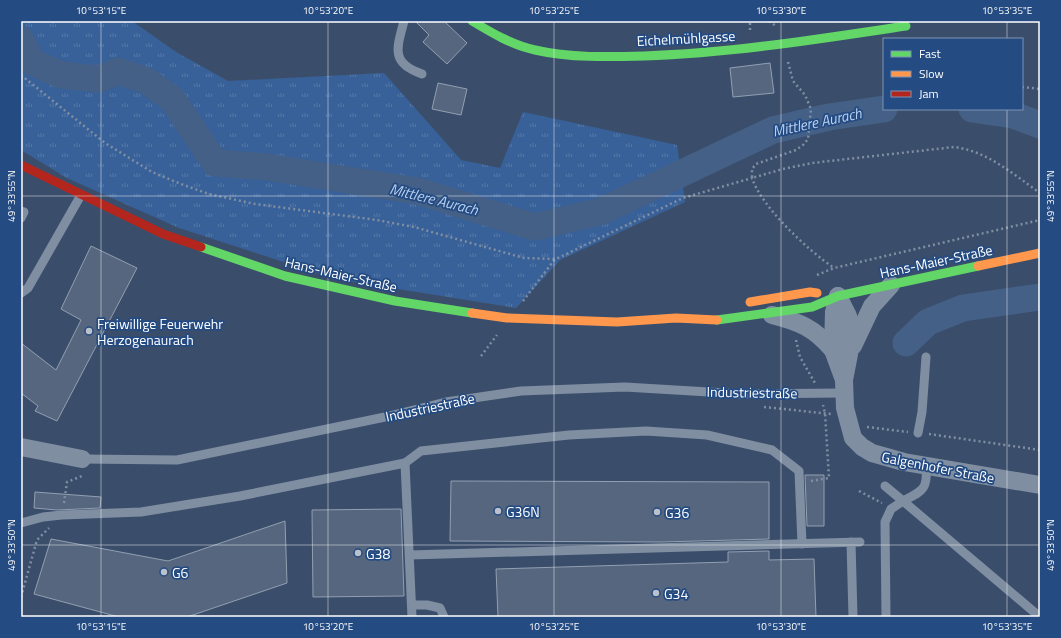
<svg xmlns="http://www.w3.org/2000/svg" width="1061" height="638" font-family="'Titillium Web',sans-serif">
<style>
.park{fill:url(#park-tufts)}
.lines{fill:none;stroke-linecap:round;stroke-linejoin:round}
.river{stroke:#456086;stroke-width:27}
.building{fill:#55667e;stroke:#939fb1}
.path{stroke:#808ea2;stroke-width:2.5;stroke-dasharray:2 3;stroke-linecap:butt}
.lane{stroke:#808ea2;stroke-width:9}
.street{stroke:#808ea2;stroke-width:18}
.fast{stroke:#63d668;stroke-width:9}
.slow{stroke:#ff974d;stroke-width:9}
.jam{stroke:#b3261e;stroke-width:9}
.ticks{fill:none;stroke:#fff;stroke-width:1;stroke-opacity:0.45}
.poi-dot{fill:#bac1cc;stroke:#244b82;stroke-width:1.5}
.labels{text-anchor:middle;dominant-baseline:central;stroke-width:3.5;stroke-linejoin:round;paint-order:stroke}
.street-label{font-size:14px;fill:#fff;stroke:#244b82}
.poi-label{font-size:14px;fill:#fff;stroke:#244b82;text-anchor:start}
.water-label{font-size:15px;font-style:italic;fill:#b8cfef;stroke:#244b82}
.neatline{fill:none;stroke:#fff;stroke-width:1.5}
.ticks-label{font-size:10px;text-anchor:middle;fill:#fff}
</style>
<defs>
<pattern id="park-tufts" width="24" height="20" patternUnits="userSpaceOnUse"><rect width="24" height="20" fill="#386199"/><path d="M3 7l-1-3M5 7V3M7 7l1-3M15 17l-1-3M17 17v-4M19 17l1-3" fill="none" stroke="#5679a8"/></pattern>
</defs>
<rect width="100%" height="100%" fill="#3a4e6c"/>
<!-- park -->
<polygon class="park" points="21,21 132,21 176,52 228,81 384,73 461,160 500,168 523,112 677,145 685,202 560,260 516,308 336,279 179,228 67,178 21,150"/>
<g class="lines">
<!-- river -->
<g class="river">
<polyline points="21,40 32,62 61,75 99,79 118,71 147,81 172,99 215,163 267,167 417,191 535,227 602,211 773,130 829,117 884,109"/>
<polyline points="972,109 1013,115 1040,125"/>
<polyline points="906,343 928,322 963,308 1040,297"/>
</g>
</g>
<!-- building -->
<g class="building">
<polygon points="415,21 444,21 467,43 447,64 423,42 429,35"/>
<polygon points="770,63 774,93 733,97 730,68"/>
<polygon points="438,83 467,89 461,115 432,109"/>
<polygon points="91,246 137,268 57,421 35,411 38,406 21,393 21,343 56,370 81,320 61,309"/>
<polygon points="805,475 824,475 824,526 807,526"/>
<polygon points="451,481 769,482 769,539 661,542 450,541"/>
<polygon points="35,492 101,497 100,508 57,510 34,508"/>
<polygon points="401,509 404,596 313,597 312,510"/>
<polygon points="285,521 287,583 187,617 119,617 34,594 51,539 168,561"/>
<polygon points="769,551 769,560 814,559 816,617 498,617 496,569 728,562 728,552"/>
</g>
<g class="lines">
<!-- path -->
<g class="path">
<polyline points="769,21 776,26"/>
<polyline points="750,30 750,21"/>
<path d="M788,62L793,81L805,95L811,109L808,139L803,145L796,150L756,164L752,169V178L783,169L812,163L954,147C987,151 1013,174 1040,193"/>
<path d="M21,75L105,143L152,172L181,184L209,194L255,204L377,220L414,227L524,258L556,259L683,198L752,178C762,208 808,250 834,268"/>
<polyline points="1022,87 1040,89"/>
<polyline points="817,275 834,268 1040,220"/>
<polyline points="523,301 555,259"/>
<polyline points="796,340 800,357 815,383"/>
<polyline points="481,356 497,335"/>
<polyline points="764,407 831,414"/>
<polyline points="867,427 908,432"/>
<polyline points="929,434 1040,450"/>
<polyline points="811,481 829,478 825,413 823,405"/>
<polyline points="859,491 882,503"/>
<polyline points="64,503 67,482 82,476"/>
<polyline points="21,597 37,540 49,528"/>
</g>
<!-- lane -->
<g class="lane">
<path d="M404,21C397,48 390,63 422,74"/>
<polyline points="21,211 24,212 21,218"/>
<polyline points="21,293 28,288 81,195"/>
<polyline points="918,433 922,412 926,357"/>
<polyline points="82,459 177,460 385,417 446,402 521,391 625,387 742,394 844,393"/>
<path d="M885,486L903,501C922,491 928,490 926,467"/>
<polyline points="21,523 43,517 62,515 141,512 240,496 405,463"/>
<polyline points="851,542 853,617"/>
<polyline points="410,555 860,542"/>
<polyline points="412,605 427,605 440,608 444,617"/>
<polyline points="412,617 405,463 421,451 569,435 646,431 707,435 772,450 799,471 802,544"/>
<polyline points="886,617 885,522 891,509 903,501 1040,617"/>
</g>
<!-- street -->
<g class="street">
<polyline points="838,296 848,316 851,332 849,354 844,380 845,408 853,438 862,447 872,453 904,462 1040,485"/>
<polyline points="838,296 834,312 833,350 844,380"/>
<path d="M772,315C800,322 814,328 833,350"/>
<polyline points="853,346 872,306 891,285"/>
<polyline points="21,447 82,459"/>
</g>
<!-- fast -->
<g class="fast">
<path d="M472,21C492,33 512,45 535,50C570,58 608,57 644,56C732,53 819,39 906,26"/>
<polyline points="201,247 285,276 395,301 472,313"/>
<polyline points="717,320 812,307 838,296 978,266"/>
</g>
<!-- slow -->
<g class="slow">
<polyline points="978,266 1040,253"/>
<polyline points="750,302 810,292 817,293"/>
<polyline points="472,313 507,318 617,322 676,318 717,320"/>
</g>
<!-- jam -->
<polyline class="jam" points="21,165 163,234 201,247"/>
</g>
<!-- ticks -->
<path class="ticks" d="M101,21V617M328,21V617M554,21V617M781,21V617M1007,21V39M1007,109V617M21,196H1040M21,545H1040"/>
<!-- markers -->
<g class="poi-dot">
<circle cx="89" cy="331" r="4"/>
<circle cx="498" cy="511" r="4"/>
<circle cx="657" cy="512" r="4"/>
<circle cx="358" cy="553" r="4"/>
<circle cx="164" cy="572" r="4"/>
<circle cx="656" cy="593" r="4"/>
</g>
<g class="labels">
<!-- street labels -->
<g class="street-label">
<text transform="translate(686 38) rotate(-3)">Eichelmühlgasse</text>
<text transform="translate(936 261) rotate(-12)">Hans-Maier-Straße</text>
<text transform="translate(341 274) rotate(13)">Hans-Maier-Straße</text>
<text transform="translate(752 392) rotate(1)">Industriestraße</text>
<text transform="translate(430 407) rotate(-12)">Industriestraße</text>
<text transform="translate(938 467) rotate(11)">Galgenhofer Straße</text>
</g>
<!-- poi labels -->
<g class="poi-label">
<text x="97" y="323">Freiwillige Feuerwehr<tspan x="97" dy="16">Herzogenaurach</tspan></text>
<text x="506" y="511">G36N</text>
<text x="665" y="512">G36</text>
<text x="366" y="553">G38</text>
<text x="172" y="572">G6</text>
<text x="664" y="593">G34</text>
</g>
<!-- water labels -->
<g class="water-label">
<text transform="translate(817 122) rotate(-12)">Mittlere Aurach</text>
<text transform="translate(434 199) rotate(14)">Mittlere Aurach</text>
</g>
</g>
<!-- border -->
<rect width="1061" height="638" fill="none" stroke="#244b82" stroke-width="44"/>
<!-- legend -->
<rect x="883" y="38" width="140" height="72" fill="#244b82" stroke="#7c93b4"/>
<rect x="891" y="51" width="20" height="6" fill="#63d668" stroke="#7c93b4"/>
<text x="919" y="58" font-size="12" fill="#ffffff">Fast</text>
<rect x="891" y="71" width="20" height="6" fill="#ff974d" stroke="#7c93b4"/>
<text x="919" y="78" font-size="12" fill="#ffffff">Slow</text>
<rect x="891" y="91" width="20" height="6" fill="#b3261e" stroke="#7c93b4"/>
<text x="919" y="98" font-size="12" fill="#ffffff">Jam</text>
<rect x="22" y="22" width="1017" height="594" class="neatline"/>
<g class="ticks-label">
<text x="101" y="14">10°53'15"E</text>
<text x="328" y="14">10°53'20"E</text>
<text x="554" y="14">10°53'25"E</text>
<text x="781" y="14">10°53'30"E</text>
<text x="1007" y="14">10°53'35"E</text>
<text transform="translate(11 196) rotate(-90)" y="4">49°33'55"N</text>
<text transform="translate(1050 196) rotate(-90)" y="4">49°33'55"N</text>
<text transform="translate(11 545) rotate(-90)" y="4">49°33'50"N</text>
<text transform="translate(1050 545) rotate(-90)" y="4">49°33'50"N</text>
<text x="101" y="630">10°53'15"E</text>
<text x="328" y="630">10°53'20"E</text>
<text x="554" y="630">10°53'25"E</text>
<text x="781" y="630">10°53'30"E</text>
<text x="1007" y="630">10°53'35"E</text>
</g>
</svg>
